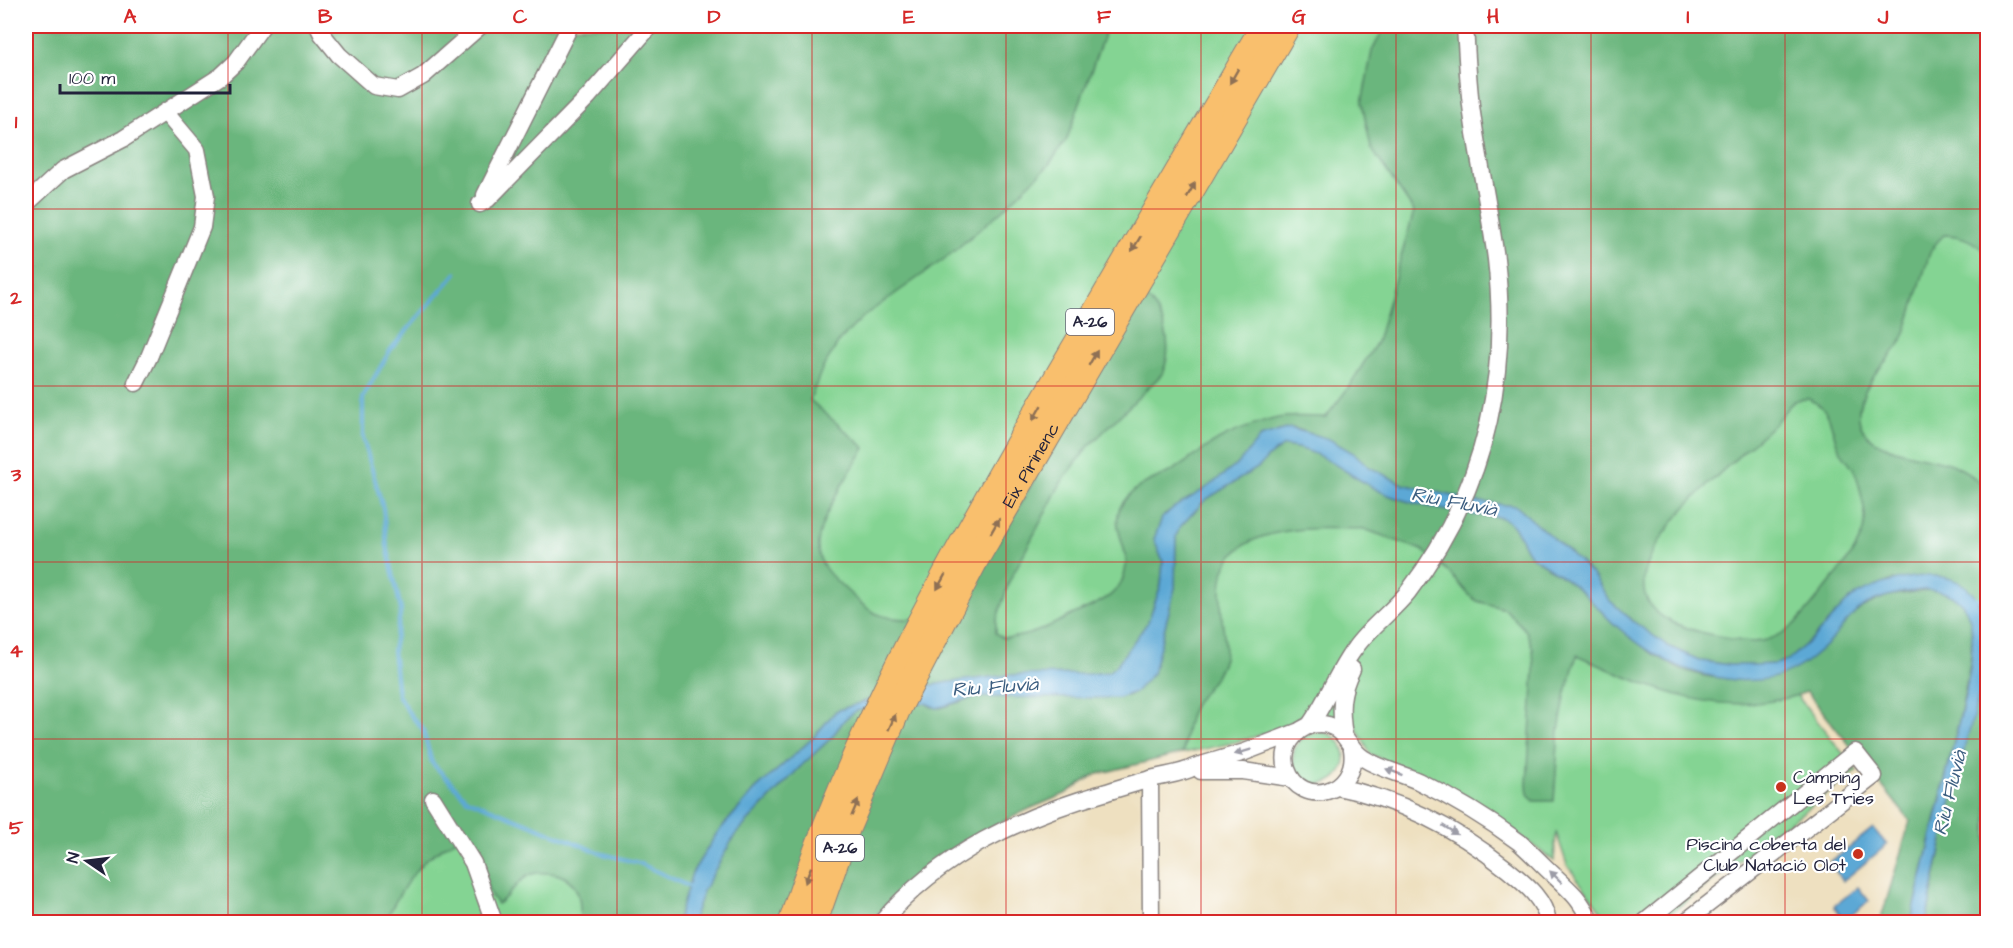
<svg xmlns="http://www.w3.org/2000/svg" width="2013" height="948" font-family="'Architects Daughter',sans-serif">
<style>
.green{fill:#84d493;stroke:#537b67;stroke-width:1.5}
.forest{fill:#6bb67d;stroke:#466c5c;stroke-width:1.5;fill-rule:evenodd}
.water{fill:#5ca8d5;stroke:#3f6588;stroke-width:1.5}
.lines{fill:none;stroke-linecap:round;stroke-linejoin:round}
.stream{stroke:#5ca8d5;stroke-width:4}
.minor-casing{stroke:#88817e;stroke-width:19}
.highway-casing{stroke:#88817e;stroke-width:28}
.minor{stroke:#fff;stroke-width:16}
.highway{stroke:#f9bf6d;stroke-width:26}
.oneway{fill:#8e7054}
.oneway2{fill:#9c9ca7}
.grid{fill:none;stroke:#d62828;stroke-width:1.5;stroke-opacity:0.55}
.poi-dot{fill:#c8321e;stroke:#fff;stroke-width:2}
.labels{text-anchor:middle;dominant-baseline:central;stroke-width:4.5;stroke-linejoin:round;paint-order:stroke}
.shield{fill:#fff;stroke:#646476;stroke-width:1.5}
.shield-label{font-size:16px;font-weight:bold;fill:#22223b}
.street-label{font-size:18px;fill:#22223b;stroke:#fff}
.poi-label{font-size:18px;fill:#22223b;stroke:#fff;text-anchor:start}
.water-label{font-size:20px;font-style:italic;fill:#3c5e80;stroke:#fff}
.neatline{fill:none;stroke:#d62828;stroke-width:2}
.grid-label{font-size:20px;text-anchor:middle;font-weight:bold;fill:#d62828}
</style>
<rect width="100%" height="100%" fill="#fff"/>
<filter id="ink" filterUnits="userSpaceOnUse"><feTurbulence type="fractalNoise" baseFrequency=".0167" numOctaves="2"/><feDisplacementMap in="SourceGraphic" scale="12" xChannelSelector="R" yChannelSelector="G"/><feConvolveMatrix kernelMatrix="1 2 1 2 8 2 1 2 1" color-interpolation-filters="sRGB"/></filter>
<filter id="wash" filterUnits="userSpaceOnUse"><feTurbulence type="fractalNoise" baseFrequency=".008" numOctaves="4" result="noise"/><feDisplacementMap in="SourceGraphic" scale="24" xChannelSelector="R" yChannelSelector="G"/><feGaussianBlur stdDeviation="1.35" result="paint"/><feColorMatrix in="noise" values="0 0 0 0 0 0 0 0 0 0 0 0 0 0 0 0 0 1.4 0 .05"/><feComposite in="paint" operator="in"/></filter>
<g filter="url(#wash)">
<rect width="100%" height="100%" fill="#eee0c0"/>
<!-- green -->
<g class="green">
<path d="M670,26H1987V622L1792,689L1857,771L1659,922H1609L1567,865L1556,832L1554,861L1469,798L1370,754L1353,721L1306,714C1268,737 1227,745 1183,753L1185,743L985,800L853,922H26V510Z"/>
<circle cx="1319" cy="758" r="26"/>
</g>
<!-- forest -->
<g class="forest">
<path d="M26,26H1107L1067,139L1048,166L999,213L947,257L864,316L840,340L822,369L810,400L865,448C851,470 816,523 818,548C819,565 831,576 842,586C852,595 863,607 875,613C898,624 936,617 962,614L987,560L1144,295C1166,315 1174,348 1162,374L1088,447L1061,483L1009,582L996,622V633L1003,638C1028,638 1050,626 1072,615C1095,604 1123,597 1126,566C1128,544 1109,526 1122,504C1133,486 1152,480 1170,472C1189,462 1205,446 1224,437C1237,430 1270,419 1284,417C1298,416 1312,417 1326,417L1348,388L1377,342L1414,211L1371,148L1362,103L1372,51L1385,26H1987V254C1974,241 1962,235 1944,235C1927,251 1930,255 1923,275C1916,296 1911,319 1902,340C1898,349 1891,354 1885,362C1875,373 1866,386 1861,401C1844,454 1926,453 1954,465C1967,471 1978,480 1987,490V922H1926L1947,821L1984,667L1985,620L1970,591L1892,580L1851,598L1814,637L1788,660L1775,664L1754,665H1730L1701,661L1668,646L1634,622L1609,600L1593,575L1579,561L1516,506L1479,502L1402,484L1369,467L1355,454L1329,440L1294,428L1278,431L1247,454L1238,464L1205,489L1173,508L1165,514L1154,539L1163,562L1161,585L1148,622L1116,666L1108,672L1090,674L1009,675L950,682L896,691L836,711L813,738L755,790L717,833L692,873L677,922H580C581,901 580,880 556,874C549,873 539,872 532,874C517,879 510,897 497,904L492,897L463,835C452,842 441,848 431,856C415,867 392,904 386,922H26ZM1809,399C1836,412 1828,427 1840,450C1844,458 1852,464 1855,472C1859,482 1864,506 1865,516C1866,545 1837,573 1821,594C1810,606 1801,621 1787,630C1780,635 1771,639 1762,641C1744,645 1688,630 1670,621C1589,581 1718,475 1750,446C1759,438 1769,430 1777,421C1782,415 1788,405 1795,401C1799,399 1805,399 1809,399Z"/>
<path d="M1284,446C1325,448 1355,483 1391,496C1416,505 1442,510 1467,514C1481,517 1496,513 1508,521C1519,528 1522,545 1530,555L1578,588L1612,622L1653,654L1683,670L1704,676L1737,680L1776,677L1863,607L1887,596L1930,590L1949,593L1958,599L1965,607L1970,618L1972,636L1970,663L1961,711L1911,922H1880L1910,821L1807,692C1723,722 1653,690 1577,655L1566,692L1559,730L1554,801H1534L1528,794L1527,784L1534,669L1533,649L1526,631L1505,609L1477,601L1469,595L1447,570L1422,550L1364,529C1323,528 1228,522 1222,580C1220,592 1221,605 1222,617C1223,631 1227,644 1224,658C1219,680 1199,692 1191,712C1186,724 1185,740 1183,753L1094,775L1065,794L1029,809L964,841L924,867L890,900L871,922H692L703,891L735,835L801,766L831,738L845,719L856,711L896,702L925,703L932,707L941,708L975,697L1127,696L1135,692L1153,673L1175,588L1176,537L1179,528L1205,500L1259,467L1269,456Z"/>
</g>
<!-- water -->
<g class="water">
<path d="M1290,428L1329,439L1355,454L1369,467L1402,484L1479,502L1516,506L1579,561L1593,575L1609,600L1634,622L1668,646L1701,661L1730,665H1754L1775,664L1788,660L1814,637L1851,598C1890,576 1972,554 1984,619C1993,665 1970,722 1960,766C1947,818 1936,870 1926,922H1911C1925,865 1939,808 1952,751C1960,715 1980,651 1969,617C1962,595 1943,589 1922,590C1902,592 1879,596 1862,607C1851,615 1842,627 1834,637C1805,668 1779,684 1735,680C1686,675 1650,656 1614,624C1602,613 1591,599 1578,589C1563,576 1546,566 1530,555C1522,545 1519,528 1508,521C1496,513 1481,517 1467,514C1442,510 1416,505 1391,496C1355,483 1324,448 1284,446L1269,456L1259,467L1205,500L1179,528L1176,537L1175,588L1153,673L1135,692L1118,698L975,697L937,708L925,703L896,702L856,711L845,719L831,738L801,766L735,835L703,891L692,922H677L692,873L717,833L755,790L813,738L836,711L896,691L950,682L1009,675L1090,674L1108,672L1116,666L1148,622L1161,585L1163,562L1154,539L1162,518L1173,508L1205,489L1238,464L1260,437Z"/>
<polygon points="1873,828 1887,845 1843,881 1829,863"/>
<polygon points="1858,887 1869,901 1845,920 1834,906"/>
</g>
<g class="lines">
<!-- stream -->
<g class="stream">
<polyline points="456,273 391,349 363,397 363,438 383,508 387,546 401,610 393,650 398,695 409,713 423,730 432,763 467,799 603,854 639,863 692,888"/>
<polyline points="1973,598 1988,600"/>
</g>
</g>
</g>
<g filter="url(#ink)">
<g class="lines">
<!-- minor casing -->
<g class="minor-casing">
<g id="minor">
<polyline points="318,26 322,34 339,55 374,86 398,90 423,76 480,26"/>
<polyline points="485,195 570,26"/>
<polyline points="26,204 63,170 123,139 221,76 236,62 262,26"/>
<polyline points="480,204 488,199 588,97 650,26"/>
<polyline points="136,383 149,357 202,227 206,196 197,150 165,112"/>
<path d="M1309,726C1327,701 1337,672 1355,648C1370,627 1392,612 1408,592C1483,494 1510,381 1496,259C1490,213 1480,167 1473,120C1468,89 1467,57 1465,26"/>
<path d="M1344,735C1340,711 1340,692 1352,669"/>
<path d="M1352,749C1359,793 1301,810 1287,769C1279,744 1302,719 1328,725C1346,730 1349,749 1363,758C1380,769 1400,773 1418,781C1453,798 1488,819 1519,842C1527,849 1535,857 1542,864C1553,875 1565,885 1575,896C1582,904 1587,914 1592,922"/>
<polyline points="1201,771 1243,771 1291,778"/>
<polyline points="1150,779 1151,922"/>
<path d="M1337,787C1400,799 1457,829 1507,869C1525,884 1544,898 1548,922"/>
<polyline points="433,799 473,863 494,922"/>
<path d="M882,922C940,853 1022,816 1107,792C1122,787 1136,783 1151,779C1165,775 1182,774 1194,767L1245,752L1297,732"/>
<polyline points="1645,922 1855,752 1874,776 1685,922"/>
</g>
</g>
<!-- highway casing -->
<g class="highway-casing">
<g id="highway">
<path d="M792,922C849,743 940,580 1034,417C1110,286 1187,156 1264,26"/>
<path id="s1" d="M814,922L847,828L897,710L975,560L1287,26"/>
</g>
</g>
<!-- minor -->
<use href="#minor" class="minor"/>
<!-- highway -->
<use href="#highway" class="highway"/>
</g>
<!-- one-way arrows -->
<defs><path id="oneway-solid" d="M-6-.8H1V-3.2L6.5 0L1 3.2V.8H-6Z" transform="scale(1.5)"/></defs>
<g class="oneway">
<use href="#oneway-solid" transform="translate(1234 76) rotate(120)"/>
<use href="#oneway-solid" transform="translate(1191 190) rotate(-60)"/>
<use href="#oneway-solid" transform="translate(1136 244) rotate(121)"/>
<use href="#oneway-solid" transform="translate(1093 358) rotate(-60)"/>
<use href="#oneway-solid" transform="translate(1037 413) rotate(120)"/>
<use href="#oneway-solid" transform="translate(995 526) rotate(-60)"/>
<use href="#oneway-solid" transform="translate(941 582) rotate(119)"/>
<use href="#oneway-solid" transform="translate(892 722) rotate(-66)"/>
<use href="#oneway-solid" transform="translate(855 808) rotate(-67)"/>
<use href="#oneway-solid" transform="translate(808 875) rotate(110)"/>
</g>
<g class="oneway2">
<use href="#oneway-solid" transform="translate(1243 752) rotate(163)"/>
<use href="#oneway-solid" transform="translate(1394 772) rotate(-159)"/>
<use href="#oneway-solid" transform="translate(1450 830) rotate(32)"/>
<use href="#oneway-solid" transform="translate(1556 877) rotate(-136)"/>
</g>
</g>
<!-- grid -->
<path class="grid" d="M228,26V922M422,26V922M617,26V922M812,26V922M1006,26V922M1201,26V922M1396,26V922M1591,26V922M1785,26V922M26,209H1988M26,386H1988M26,562H1988M26,739H1988"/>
<!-- markers -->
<g class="poi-dot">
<circle cx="1781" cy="787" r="6"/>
<circle cx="1858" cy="854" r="6"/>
</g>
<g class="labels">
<!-- shield labels -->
<g class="shield">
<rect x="1066" y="309" width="48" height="26" rx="4.5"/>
<rect x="816" y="835" width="48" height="26" rx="4.5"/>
</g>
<g class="shield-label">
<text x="1090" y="322">A-26</text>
<text x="840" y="848">A-26</text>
</g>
<!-- street labels -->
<g class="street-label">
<text stroke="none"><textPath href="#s1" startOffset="507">Eix Pirinenc</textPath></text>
</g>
<!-- poi labels -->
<g class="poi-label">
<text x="1793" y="777">Càmping<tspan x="1793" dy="21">Les Tries</tspan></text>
<text x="1846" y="844" text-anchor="end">Piscina coberta del<tspan x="1846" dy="21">Club Natació Olot</tspan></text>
</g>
<!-- water labels -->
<g class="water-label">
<text transform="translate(1454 502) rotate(11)">Riu Fluvià</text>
<text transform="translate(995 687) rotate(-4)">Riu Fluvià</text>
<text transform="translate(1950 793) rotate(-76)">Riu Fluvià</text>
</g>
</g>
<!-- margin -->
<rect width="2013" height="948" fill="none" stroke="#fff" stroke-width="66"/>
<!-- north arrow -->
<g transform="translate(87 861) rotate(284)" stroke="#ffffff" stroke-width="4.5" paint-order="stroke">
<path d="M0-4.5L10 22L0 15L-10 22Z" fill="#22223b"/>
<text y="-9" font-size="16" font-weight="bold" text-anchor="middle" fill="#22223b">N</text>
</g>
<!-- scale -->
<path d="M60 84v9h170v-9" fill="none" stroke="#22223b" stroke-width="3"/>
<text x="69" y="84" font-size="18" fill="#22223b" stroke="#ffffff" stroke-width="4.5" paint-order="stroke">100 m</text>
<rect x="33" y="33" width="1947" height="882" class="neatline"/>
<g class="grid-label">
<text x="130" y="23">A</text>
<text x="325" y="23">B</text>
<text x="520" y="23">C</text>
<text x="714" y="23">D</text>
<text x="909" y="23">E</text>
<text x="1104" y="23">F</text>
<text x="1299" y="23">G</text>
<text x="1493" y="23">H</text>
<text x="1688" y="23">I</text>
<text x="1883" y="23">J</text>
<text x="16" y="128">1</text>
<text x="16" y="304">2</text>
<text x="16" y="481">3</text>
<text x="16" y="657">4</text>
<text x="16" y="834">5</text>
</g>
</svg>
